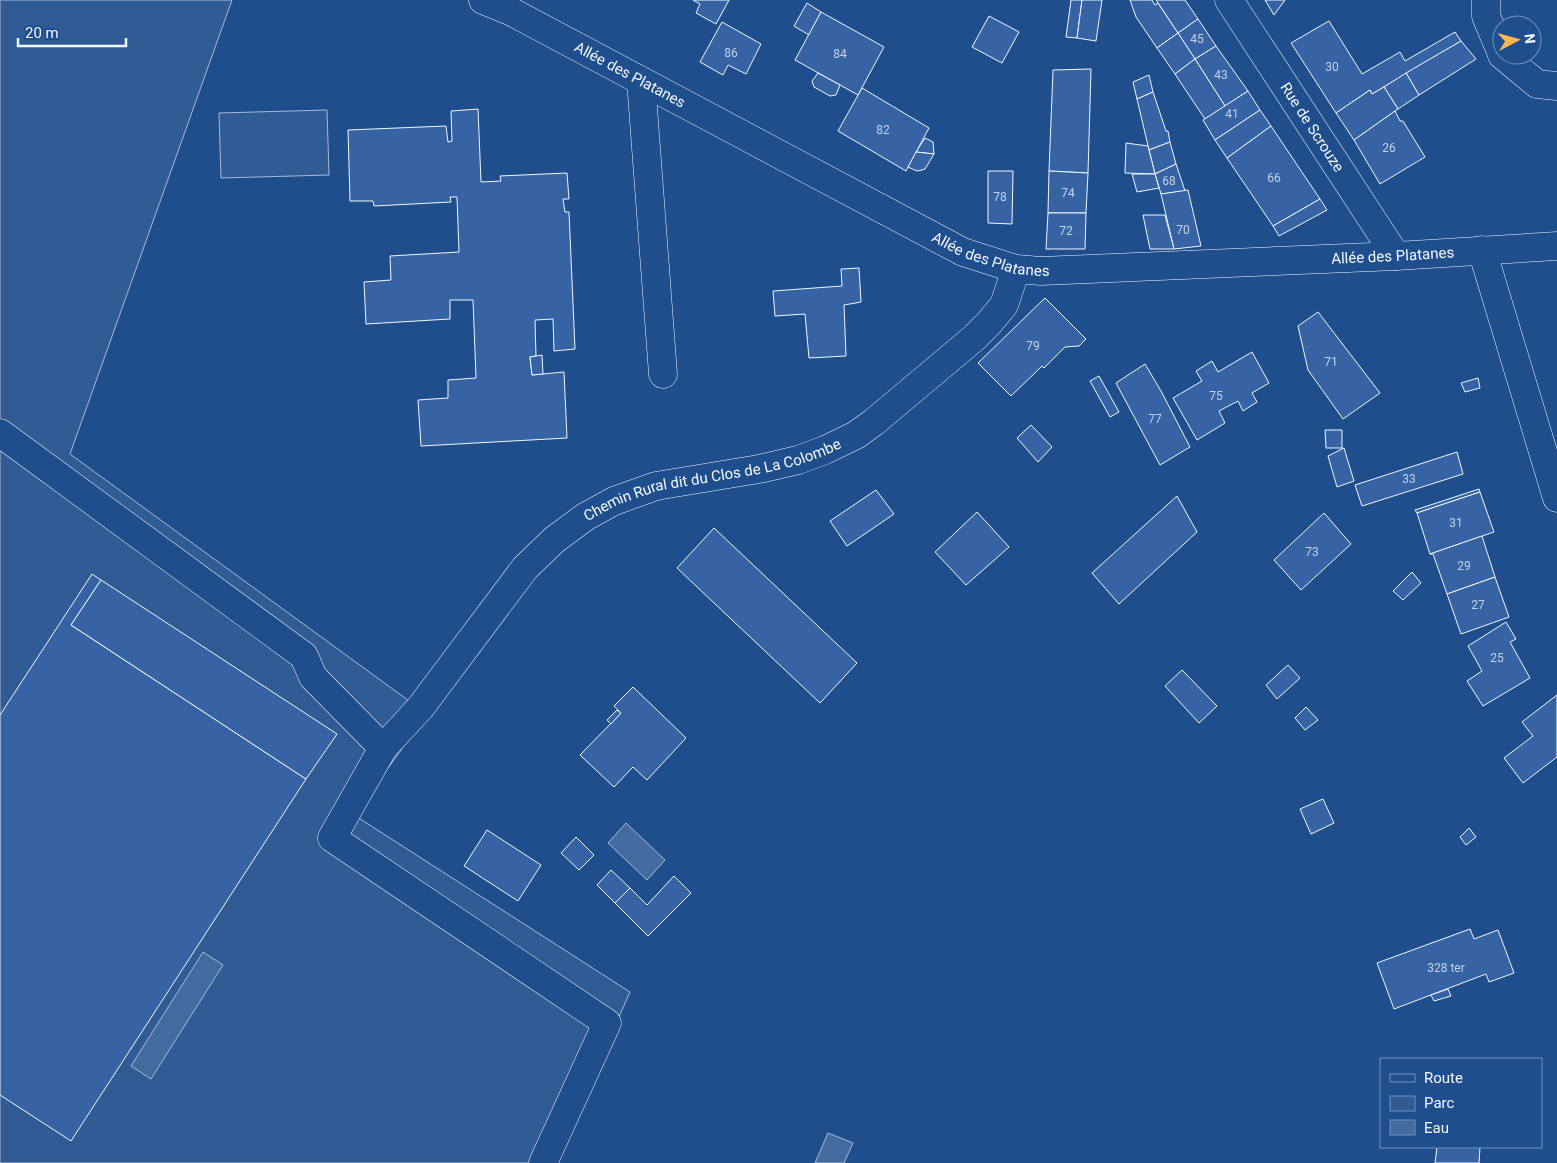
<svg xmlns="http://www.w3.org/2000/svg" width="1557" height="1163" font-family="Roboto,sans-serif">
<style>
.green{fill:#305b95;stroke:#a8bbd7}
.water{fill:#446ba0;stroke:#a8bbd7}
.building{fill:#3563a3;stroke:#f2f6ff}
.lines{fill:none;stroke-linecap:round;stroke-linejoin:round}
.minor-casing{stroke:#f2f6ff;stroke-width:29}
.minor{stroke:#1f4e8c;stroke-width:28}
.labels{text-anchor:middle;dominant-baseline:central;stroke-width:4;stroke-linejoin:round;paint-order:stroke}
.number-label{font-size:12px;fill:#c3d1e8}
.street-label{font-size:15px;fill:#f2f6ff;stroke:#1f4e8c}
</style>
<rect width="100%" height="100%" fill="#1f4e8c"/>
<!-- green -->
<g class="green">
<polygon points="0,0 232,0 70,454 427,714 354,815 630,992 554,1163 0,1163"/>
<polygon points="327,110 329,175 221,178 219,113"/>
</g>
<!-- water -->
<g class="water">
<polygon points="626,823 665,860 647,880 608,843"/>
<polygon points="203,952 223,965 151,1079 131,1066"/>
<polygon points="828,1133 853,1143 844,1163 815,1163"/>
</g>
<!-- building -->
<g class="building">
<polygon points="693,0 729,0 716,24 696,13 700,4"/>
<polygon points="1071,0 1082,0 1077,38 1066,37"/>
<polygon points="1082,0 1102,0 1096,41 1077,38"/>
<polygon points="1130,0 1152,0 1155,5 1158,3 1178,33 1157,48 1136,17"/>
<polygon points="1156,0 1185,0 1198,19 1178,33"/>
<polygon points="1265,0 1285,0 1274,15"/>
<polygon points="807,3 821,12 809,35 794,26"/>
<polygon points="821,12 884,47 858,95 795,60"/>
<polygon points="989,16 1019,32 1002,63 972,47"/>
<polygon points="1198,19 1216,46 1195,59 1178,33"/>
<polygon points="1329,21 1362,74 1400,52 1405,61 1455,32 1461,41 1372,94 1370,90 1336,113 1291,43"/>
<polygon points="722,22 761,44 746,74 728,65 723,75 700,62"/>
<polygon points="1178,33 1195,59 1175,74 1157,48"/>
<polygon points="1461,41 1476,59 1419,95 1406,73"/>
<polygon points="1216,46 1248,91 1225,106 1195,59"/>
<polygon points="1195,59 1225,106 1205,119 1175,74"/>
<polygon points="1091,69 1088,173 1049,171 1053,70"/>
<polygon points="818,73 840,85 836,95 830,96 814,87 812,81"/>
<polygon points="1406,73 1419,95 1398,109 1384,87"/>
<polygon points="1149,75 1153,92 1137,99 1133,82"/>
<polygon points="1384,87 1398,109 1354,140 1336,113 1370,90 1372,94"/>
<polygon points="862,88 929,128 906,171 838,131"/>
<polygon points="1248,91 1260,110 1215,140 1203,120"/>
<polygon points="1153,92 1166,131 1168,131 1170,142 1149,150 1137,99"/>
<polygon points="478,109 481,182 501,181 500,176 567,173 569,199 563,199 565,212 569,212 575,349 554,351 553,319 535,320 536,356 530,357 532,375 564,372 567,438 421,446 418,400 448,398 448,380 476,378 473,300 450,300 450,319 366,324 364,282 391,280 390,256 459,252 457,197 450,197 451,202 374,206 373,201 350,201 348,130 446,126 448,142 452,141 451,111"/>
<polygon points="1260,110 1271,126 1227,158 1215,140"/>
<polygon points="1395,111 1400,121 1403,121 1425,157 1380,184 1354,140"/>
<polygon points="1271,126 1320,199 1273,226 1227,158"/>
<polygon points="925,138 933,142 934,154 916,152"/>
<polygon points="1170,142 1176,164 1155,174 1149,150"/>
<polygon points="1126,143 1148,146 1155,174 1125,173"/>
<polygon points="916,152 934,154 925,169 922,170 917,171 908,167"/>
<polygon points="1176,164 1185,191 1161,194 1155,174"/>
<polygon points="988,171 1013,171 1012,224 988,223"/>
<polygon points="1049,171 1088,173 1086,213 1048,213"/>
<polygon points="1132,174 1155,174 1159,188 1137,192"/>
<polygon points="1188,190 1201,246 1174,249 1161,194"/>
<polygon points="1320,199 1327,210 1279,236 1273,226"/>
<polygon points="1048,213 1086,213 1085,249 1046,249"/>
<polygon points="1143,215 1165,215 1174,249 1150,249"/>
<polygon points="859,268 861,302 844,305 846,356 809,358 805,314 775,316 773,291 842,286 841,269"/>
<polygon points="1045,298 1086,339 1079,346 1065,347 1044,368 1042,366 1011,396 978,363"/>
<polygon points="1318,312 1380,393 1343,419 1308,370 1298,326"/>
<polygon points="1252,352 1269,383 1252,393 1257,402 1243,411 1238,401 1219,411 1225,423 1197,440 1173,398 1202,381 1196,371 1212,361 1218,372"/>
<polygon points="542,355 543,374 532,375 530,357"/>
<polygon points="1145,364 1161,391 1190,447 1160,465 1116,383"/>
<polygon points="1099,376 1119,412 1110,417 1090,381"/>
<polygon points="1478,378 1480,388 1465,392 1461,383"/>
<polygon points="1031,425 1052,447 1038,462 1017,438"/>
<polygon points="1325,430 1342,430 1342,448 1326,448"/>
<polygon points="1344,448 1354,481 1337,487 1328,456"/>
<polygon points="1457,452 1463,474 1362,506 1355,485"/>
<polygon points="1479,489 1480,492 1417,513 1415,510"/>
<polygon points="876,490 894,514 847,546 830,521"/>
<polygon points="1480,492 1494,532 1430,554 1417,513"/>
<polygon points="1177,496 1197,532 1119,604 1092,573"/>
<polygon points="977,512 1009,547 966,585 935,552"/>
<polygon points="1324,513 1351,544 1301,590 1274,560"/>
<polygon points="714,528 857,663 820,703 677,568"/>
<polygon points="1482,536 1495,577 1447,594 1433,554 1430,554"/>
<polygon points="1412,572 1421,583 1403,600 1393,591"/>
<polygon points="92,574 101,580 71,625 306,779 71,1141 0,1095 0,715"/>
<polygon points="1495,577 1509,617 1461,634 1447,594"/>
<polygon points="101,580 337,734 306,779 71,625"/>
<polygon points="1506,622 1516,639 1510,642 1530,678 1483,706 1467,681 1482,671 1468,646"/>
<polygon points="1288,665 1300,678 1277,699 1266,685"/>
<polygon points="1182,670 1217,706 1199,723 1165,686"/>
<polygon points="633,687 686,738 647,780 633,767 614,787 580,755 621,713 614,706"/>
<polygon points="1557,695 1557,757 1523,783 1504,758 1533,736 1522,722"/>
<polygon points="1306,707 1318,720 1305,730 1295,718"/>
<polygon points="617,710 621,713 611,724 607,720"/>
<polygon points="1323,799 1334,823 1311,834 1300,809"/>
<polygon points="1469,828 1476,837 1466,845 1460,837"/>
<polygon points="487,830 541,865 518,901 464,866"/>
<polygon points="576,837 594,855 579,870 561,853"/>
<polygon points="611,870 630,888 615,903 597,885"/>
<polygon points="674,876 691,893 648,936 615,903 630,888 647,905"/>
<polygon points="1470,929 1474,939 1498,930 1514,973 1489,982 1486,974 1394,1009 1377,963"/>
<polygon points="1448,989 1451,996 1434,1001 1431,995"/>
<polygon points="1437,1147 1480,1147 1479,1163 1435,1163"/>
</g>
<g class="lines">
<!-- minor casing -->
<g class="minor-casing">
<g id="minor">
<path id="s1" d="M483,0L510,11L963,252L1016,269L1041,271L1396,256L1557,246"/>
<path id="s2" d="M1229,0L1396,256"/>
<polyline points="1486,0 1486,16 1502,54"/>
<polyline points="1502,55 1537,84 1557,86"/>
<polyline points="641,81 663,374"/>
<polyline points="1482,250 1557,498"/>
<polyline points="0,433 304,656 313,677 383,748 332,838 607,1023 543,1163"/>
<path id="s3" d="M383,748L420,708L525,568L554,540L585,517L614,501L656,486L759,469L798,460L825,450L856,435L874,422L974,338L989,323L1004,305L1016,269"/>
</g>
</g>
<!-- minor -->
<use href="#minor" class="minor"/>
</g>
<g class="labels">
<!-- number labels -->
<g class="number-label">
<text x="1197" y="39">45</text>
<text x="731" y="53">86</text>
<text x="840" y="54">84</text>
<text x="1332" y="67">30</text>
<text x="1221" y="75">43</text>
<text x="1232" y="114">41</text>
<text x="883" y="130">82</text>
<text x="1389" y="148">26</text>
<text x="1274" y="178">66</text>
<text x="1169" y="181">68</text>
<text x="1068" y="193">74</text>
<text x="1000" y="197">78</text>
<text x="1183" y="230">70</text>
<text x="1066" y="231">72</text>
<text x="1033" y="346">79</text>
<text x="1331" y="362">71</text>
<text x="1216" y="396">75</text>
<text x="1155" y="419">77</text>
<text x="1409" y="479">33</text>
<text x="1456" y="523">31</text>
<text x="1312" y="552">73</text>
<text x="1464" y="566">29</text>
<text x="1478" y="605">27</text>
<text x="1497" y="658">25</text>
<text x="1446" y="968">328 ter</text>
</g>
<!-- street labels -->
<g class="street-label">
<text stroke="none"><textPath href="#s1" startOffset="165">Allée des Platanes</textPath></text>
<text stroke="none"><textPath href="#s2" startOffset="152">Rue de Scrouze</textPath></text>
<text stroke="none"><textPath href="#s1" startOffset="570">Allée des Platanes</textPath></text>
<text stroke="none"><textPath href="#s1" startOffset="975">Allée des Platanes</textPath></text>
<text stroke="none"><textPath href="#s3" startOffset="442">Chemin Rural dit du Clos de La Colombe</textPath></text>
</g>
</g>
<!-- legend -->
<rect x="1380" y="1058" width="162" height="90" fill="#1f4e8c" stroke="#7391ba"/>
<rect x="1390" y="1074" width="25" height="8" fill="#1f4e8c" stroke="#7391ba"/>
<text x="1424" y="1083" font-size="15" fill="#f2f6ff">Route</text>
<rect x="1390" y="1096" width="25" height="15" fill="#305b95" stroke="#7391ba"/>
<text x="1424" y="1108" font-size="15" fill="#f2f6ff">Parc</text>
<rect x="1390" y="1120" width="25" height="15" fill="#446ba0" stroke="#7391ba"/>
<text x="1424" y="1133" font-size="15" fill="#f2f6ff">Eau</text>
<!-- north arrow -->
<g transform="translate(1517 40) rotate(84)"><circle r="24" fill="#1f4e8c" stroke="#7391ba"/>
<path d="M0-4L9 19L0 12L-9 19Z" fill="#ffb74d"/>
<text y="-8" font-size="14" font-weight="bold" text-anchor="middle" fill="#f2f6ff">N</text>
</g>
<!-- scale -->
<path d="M18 38v8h108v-8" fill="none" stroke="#f2f6ff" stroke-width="2.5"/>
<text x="25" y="38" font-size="15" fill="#f2f6ff" stroke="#1f4e8c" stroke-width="4" paint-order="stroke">20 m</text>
</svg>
